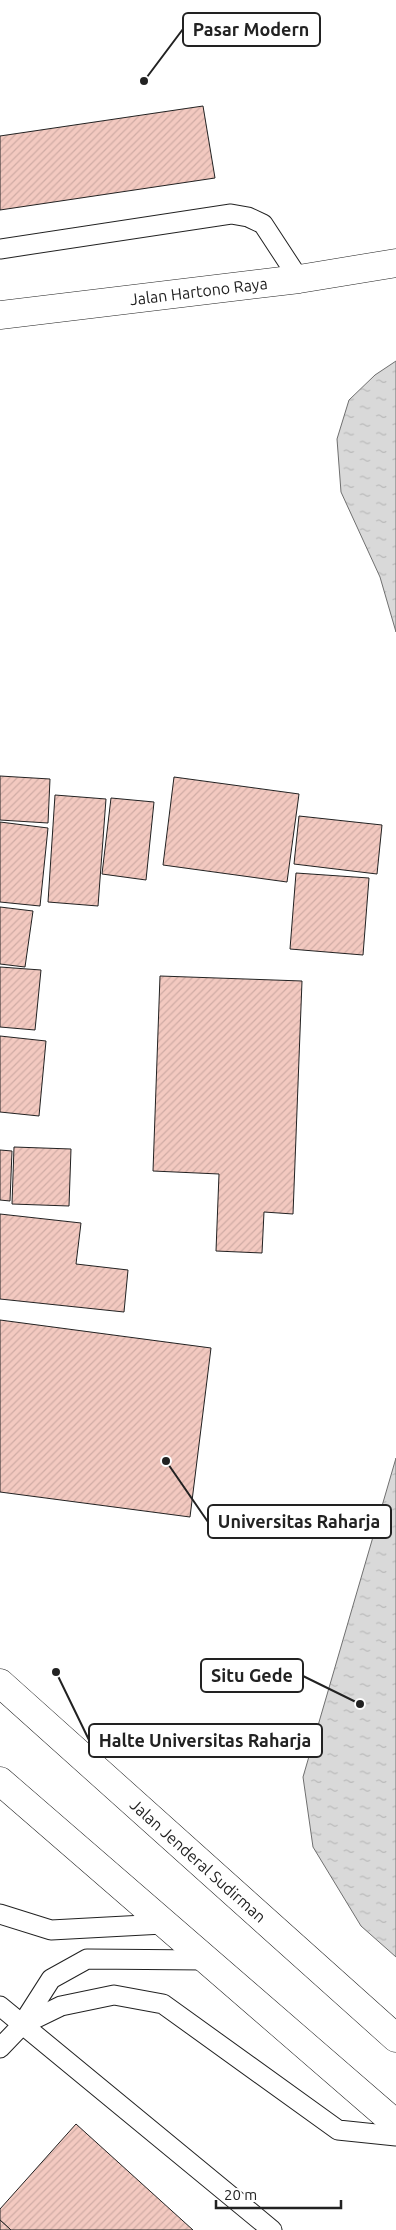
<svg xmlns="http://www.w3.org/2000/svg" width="396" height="2230" font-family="Ubuntu,sans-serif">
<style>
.water{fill:url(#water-ripples);stroke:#6f6f6f}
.building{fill:url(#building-hatch);stroke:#222}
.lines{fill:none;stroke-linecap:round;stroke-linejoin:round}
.lane-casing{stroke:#222;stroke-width:21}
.secondary-casing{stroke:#222;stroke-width:29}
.primary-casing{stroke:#222;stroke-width:29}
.lane{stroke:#fff;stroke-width:19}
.secondary{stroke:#fff;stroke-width:28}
.primary{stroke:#fff;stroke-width:28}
.labels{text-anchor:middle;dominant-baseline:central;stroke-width:4;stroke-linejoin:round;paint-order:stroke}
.street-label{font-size:16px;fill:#222;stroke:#fff}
.leader{fill:none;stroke:#222;stroke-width:2}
.callout-dot{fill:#222;stroke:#fff;stroke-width:2}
.callout{fill:#fff;stroke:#222;stroke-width:2}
.callout-label{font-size:18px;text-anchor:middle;font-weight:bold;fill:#222}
</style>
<defs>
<pattern id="water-ripples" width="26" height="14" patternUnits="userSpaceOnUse" patternTransform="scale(1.25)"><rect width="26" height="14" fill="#d9d9d9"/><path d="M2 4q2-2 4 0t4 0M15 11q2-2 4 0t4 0" fill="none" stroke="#bababa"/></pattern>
<pattern id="building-hatch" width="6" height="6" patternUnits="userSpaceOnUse" patternTransform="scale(1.25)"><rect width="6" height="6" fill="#f3c9c0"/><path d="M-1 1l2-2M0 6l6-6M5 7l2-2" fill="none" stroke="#d0aca5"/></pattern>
</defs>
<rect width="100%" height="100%" fill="#fff"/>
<!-- water -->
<g class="water">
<polygon points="396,361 396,632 380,577 341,492 337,439 349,400 375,375"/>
<polygon points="396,1458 396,1957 361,1926 313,1847 303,1777"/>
</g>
<!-- building -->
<g class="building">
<polygon points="203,106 215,178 0,210 0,136"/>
<polygon points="0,776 50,779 48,823 0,820"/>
<polygon points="174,777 299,794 287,882 163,865"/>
<polygon points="55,795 106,799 98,906 48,902"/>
<polygon points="111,798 154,802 146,880 102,874"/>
<polygon points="299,816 382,825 377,874 294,864"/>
<polygon points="0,822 48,828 40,906 0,902"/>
<polygon points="296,873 369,878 363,955 290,949"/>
<polygon points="0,907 33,911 25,967 0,964"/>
<polygon points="0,967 41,970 35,1030 0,1027"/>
<polygon points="160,976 302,981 293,1214 264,1212 262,1253 216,1251 219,1174 153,1171"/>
<polygon points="0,1036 46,1041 39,1116 0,1112"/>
<polygon points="14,1147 71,1149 69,1206 12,1204"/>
<polygon points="0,1150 12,1151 10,1201 0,1200"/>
<polygon points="0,1214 81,1223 76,1264 128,1270 124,1312 0,1299"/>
<polygon points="0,1320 211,1348 190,1517 0,1492"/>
<polygon points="76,2124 193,2230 11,2230 0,2220 0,2209"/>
<polygon points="0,2220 11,2230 0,2230"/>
</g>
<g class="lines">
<!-- lane casing -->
<g class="lane-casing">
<g id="lane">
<polyline points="0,249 231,214 248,217 263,224 299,279"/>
<polyline points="0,1914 51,1930 163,1924"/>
<polyline points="0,2006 272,2230"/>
<polyline points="21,2026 51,1979 87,1959 205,1960"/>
<polyline points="0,2048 22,2025 61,2006 114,1995 163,2004 338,2130 396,2136"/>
</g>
</g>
<!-- secondary casing -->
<g class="secondary-casing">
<g id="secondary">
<path id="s1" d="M0,315L299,279L396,263"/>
</g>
</g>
<!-- primary casing -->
<g class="primary-casing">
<g id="primary">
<path id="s2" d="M0,1683L396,2038"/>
<polyline points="0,1781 396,2124"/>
</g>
</g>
<!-- lane -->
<use href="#lane" class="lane"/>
<!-- secondary -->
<use href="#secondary" class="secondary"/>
<!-- primary -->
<use href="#primary" class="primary"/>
</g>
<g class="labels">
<!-- street labels -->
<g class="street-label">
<text stroke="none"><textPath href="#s1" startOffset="200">Jalan Hartono Raya</textPath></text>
<text stroke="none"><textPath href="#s2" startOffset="266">Jalan Jenderal Sudirman</textPath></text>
</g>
</g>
<!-- callouts -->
<path class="leader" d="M144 81L183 29M166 1461L208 1522M360 1704L303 1676M56 1672L89 1740"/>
<g class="callout-dot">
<circle cx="144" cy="81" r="5"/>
<circle cx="166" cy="1461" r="5"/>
<circle cx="360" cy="1704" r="5"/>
<circle cx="56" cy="1672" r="5"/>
</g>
<g class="callout">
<rect x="183" y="13" width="137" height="33" rx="5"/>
<rect x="208" y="1505" width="183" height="33" rx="5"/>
<rect x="201" y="1659" width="102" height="33" rx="5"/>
<rect x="89" y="1724" width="233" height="33" rx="5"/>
</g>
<g class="callout-label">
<text x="251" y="36">Pasar Modern</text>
<text x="299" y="1528">Universitas Raharja</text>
<text x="252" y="1682">Situ Gede</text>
<text x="205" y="1747">Halte Universitas Raharja</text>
</g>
<!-- scale -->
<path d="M216 2200v8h125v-8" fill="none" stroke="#222222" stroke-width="2.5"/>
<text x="224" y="2200" font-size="15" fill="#222222" stroke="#ffffff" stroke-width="4" paint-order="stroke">20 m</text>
</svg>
